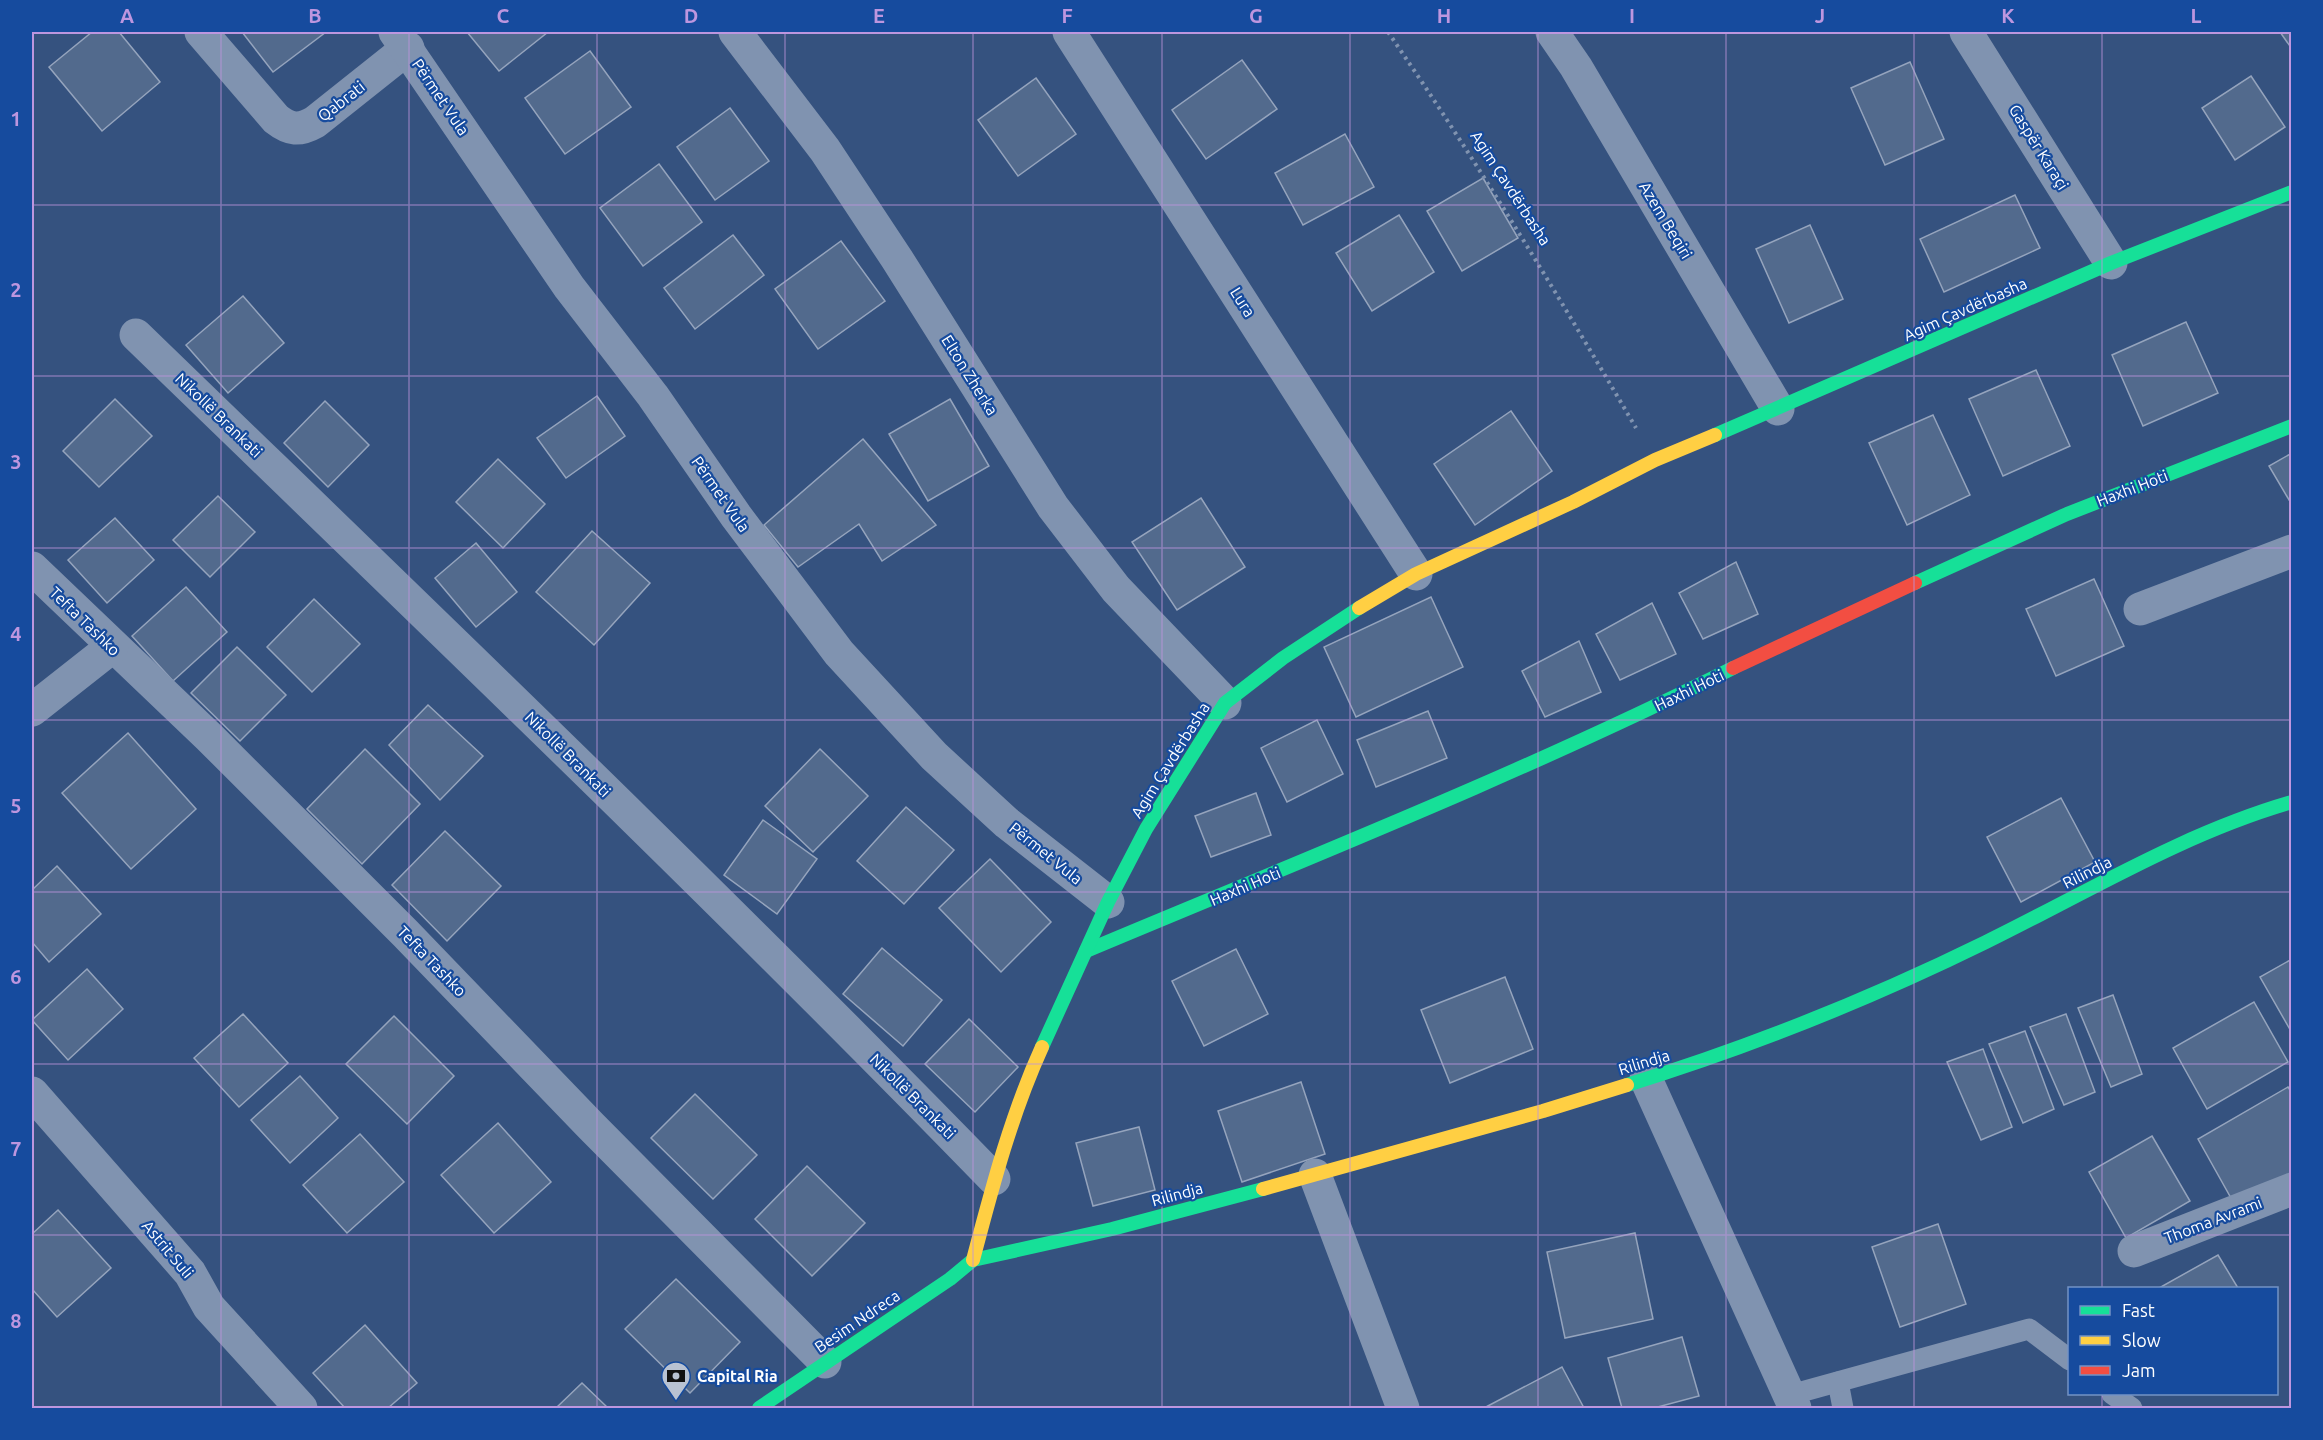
<svg xmlns="http://www.w3.org/2000/svg" width="2323" height="1440" font-family="Ubuntu,sans-serif">
<style>
.building{fill:#526a8d;stroke:#95a4bd;stroke-width:1.5}
.lines{fill:none;stroke-linecap:round;stroke-linejoin:round}
.path{stroke:#8093b0;stroke-width:4;stroke-dasharray:3 4.5;stroke-linecap:butt}
.lane{stroke:#8093b0;stroke-width:21}
.street{stroke:#8093b0;stroke-width:33}
.fast{stroke:#16e098;stroke-width:14}
.slow{stroke:#ffcf43;stroke-width:14}
.jam{stroke:#f24e42;stroke-width:14}
.grid{fill:none;stroke:#bd96df;stroke-width:1.5;stroke-opacity:0.55}
.labels{text-anchor:middle;dominant-baseline:central;stroke-width:4.5;stroke-linejoin:round;paint-order:stroke}
.street-label{font-size:16px;fill:#fff;stroke:#164b9e}
.poi-label{font-size:16px;font-weight:bold;fill:#fff;stroke:#164b9e;text-anchor:start}
.neatline{fill:none;stroke:#bd96df;stroke-width:2}
.grid-label{font-size:20px;text-anchor:middle;font-weight:bold;fill:#bd96df}
</style>
<rect width="100%" height="100%" fill="#35527f"/>
<!-- building -->
<g class="building">
<polygon points="92,32 119,32 160,82 102,131 49,67"/>
<polygon points="242,32 326,32 273,72"/>
<polygon points="467,32 548,32 499,71"/>
<polygon points="2280,32 2292,32 2292,49"/>
<polygon points="590,51 631,107 565,154 525,98"/>
<polygon points="1242,60 1277,109 1206,159 1172,110"/>
<polygon points="1910,62 1944,139 1885,165 1851,88"/>
<polygon points="2251,76 2285,127 2235,160 2202,108"/>
<polygon points="1036,78 1076,134 1018,176 978,120"/>
<polygon points="730,108 769,161 715,200 677,147"/>
<polygon points="1345,134 1374,187 1303,225 1275,173"/>
<polygon points="659,164 702,222 643,266 600,208"/>
<polygon points="1483,178 1518,238 1462,271 1427,211"/>
<polygon points="2015,195 2040,248 1944,292 1920,239"/>
<polygon points="1399,215 1434,272 1372,311 1336,253"/>
<polygon points="1810,225 1843,299 1789,323 1756,249"/>
<polygon points="733,235 764,275 695,329 664,288"/>
<polygon points="841,241 885,301 818,349 775,289"/>
<polygon points="243,296 284,343 228,393 186,345"/>
<polygon points="2186,322 2218,393 2143,426 2112,355"/>
<polygon points="2036,370 2070,446 2003,476 1969,399"/>
<polygon points="597,396 625,436 566,478 537,438"/>
<polygon points="115,399 152,436 99,487 63,451"/>
<polygon points="950,399 989,466 928,501 889,434"/>
<polygon points="325,401 369,445 328,487 284,443"/>
<polygon points="1511,411 1552,471 1475,525 1434,464"/>
<polygon points="1933,415 1970,495 1907,525 1869,443"/>
<polygon points="863,439 936,525 882,561 859,524 798,567 764,525"/>
<polygon points="2292,453 2292,505 2269,466"/>
<polygon points="498,459 545,504 503,548 456,502"/>
<polygon points="218,496 255,532 210,577 173,540"/>
<polygon points="1201,498 1245,567 1177,610 1132,542"/>
<polygon points="115,518 154,560 107,603 68,560"/>
<polygon points="592,531 650,583 594,645 536,592"/>
<polygon points="476,543 517,592 476,627 435,578"/>
<polygon points="1736,562 1758,614 1703,639 1679,593"/>
<polygon points="2094,579 2124,646 2056,676 2026,609"/>
<polygon points="186,587 227,632 173,681 132,636"/>
<polygon points="1431,597 1463,667 1356,717 1324,647"/>
<polygon points="314,599 360,644 312,692 267,647"/>
<polygon points="1652,603 1676,654 1620,680 1596,634"/>
<polygon points="1579,641 1601,692 1545,717 1522,671"/>
<polygon points="237,647 286,695 240,741 191,693"/>
<polygon points="428,705 483,756 440,800 389,745"/>
<polygon points="1428,711 1447,758 1376,787 1357,740"/>
<polygon points="1317,720 1343,774 1287,802 1261,748"/>
<polygon points="128,733 196,809 131,869 62,793"/>
<polygon points="365,749 420,804 362,864 307,809"/>
<polygon points="820,749 868,796 813,852 765,806"/>
<polygon points="1256,793 1271,835 1211,857 1195,816"/>
<polygon points="2061,798 2095,862 2021,902 1987,837"/>
<polygon points="906,807 954,850 904,904 857,861"/>
<polygon points="763,820 817,859 777,914 724,875"/>
<polygon points="445,831 501,886 447,941 392,885"/>
<polygon points="990,859 1051,922 1001,972 939,908"/>
<polygon points="57,866 101,914 49,962 32,942 32,890"/>
<polygon points="882,948 942,1000 903,1046 843,994"/>
<polygon points="1236,949 1268,1014 1204,1046 1172,981"/>
<polygon points="2292,959 2292,1033 2260,977"/>
<polygon points="87,969 123,1009 68,1060 32,1020"/>
<polygon points="1505,977 1533,1049 1450,1083 1421,1010"/>
<polygon points="2113,995 2142,1074 2111,1087 2078,1008"/>
<polygon points="2254,1002 2288,1062 2207,1109 2173,1048"/>
<polygon points="243,1014 288,1063 239,1107 194,1058"/>
<polygon points="2066,1014 2095,1092 2064,1105 2030,1027"/>
<polygon points="394,1016 454,1076 407,1124 346,1064"/>
<polygon points="969,1019 1018,1067 975,1112 925,1064"/>
<polygon points="2025,1031 2054,1109 2023,1123 1989,1044"/>
<polygon points="1983,1049 2012,1127 1981,1140 1947,1062"/>
<polygon points="300,1076 338,1118 290,1163 251,1120"/>
<polygon points="1301,1082 1325,1154 1242,1182 1218,1111"/>
<polygon points="2288,1087 2292,1093 2292,1176 2236,1207 2198,1139"/>
<polygon points="695,1094 757,1155 713,1199 651,1138"/>
<polygon points="498,1123 551,1182 494,1233 441,1175"/>
<polygon points="1139,1127 1155,1190 1093,1206 1076,1143"/>
<polygon points="360,1134 404,1182 347,1233 303,1185"/>
<polygon points="2152,1136 2190,1201 2126,1238 2089,1172"/>
<polygon points="807,1166 865,1223 812,1276 755,1219"/>
<polygon points="58,1210 111,1268 57,1317 32,1289 32,1234"/>
<polygon points="1938,1224 1966,1304 1900,1327 1872,1247"/>
<polygon points="1635,1233 1653,1319 1565,1338 1547,1252"/>
<polygon points="2218,1255 2238,1288 2159,1288"/>
<polygon points="676,1279 740,1342 690,1393 625,1329"/>
<polygon points="365,1325 417,1383 388,1408 345,1408 313,1373"/>
<polygon points="1682,1337 1699,1396 1654,1408 1622,1408 1608,1358"/>
<polygon points="1562,1367 1584,1408 1484,1408"/>
<polygon points="582,1383 608,1408 556,1408"/>
</g>
<g class="lines">
<!-- path -->
<path class="path" d="M1388,32C1476,160 1557,293 1636,428"/>
<!-- lane -->
<g class="lane">
<polyline points="1838,1382 1843,1408"/>
<polyline points="2112,1394 2132,1408"/>
<polyline points="1790,1395 2029,1329 2070,1360"/>
</g>
<!-- street -->
<g class="street">
<path d="M201,32L276,119C290,130 299,131 315,122L408,48"/>
<polyline points="395,32 569,287 653,396 736,516 839,653 934,756 1007,823 1108,902"/>
<polyline points="735,32 825,150 897,259 1053,507 1116,589 1225,703"/>
<polyline points="1069,32 1416,574"/>
<polyline points="1552,32 1576,67 1778,409"/>
<polyline points="1966,32 2111,263"/>
<path d="M136,335C424,614 714,891 994,1179"/>
<polyline points="32,568 209,737 405,933 591,1126 825,1362"/>
<polyline points="2140,609 2292,551"/>
<polyline points="32,710 112,647"/>
<polyline points="1646,1079 1795,1408"/>
<polyline points="32,1093 190,1273 209,1307 301,1408"/>
<polyline points="1315,1175 1403,1408"/>
<polyline points="2134,1251 2292,1189"/>
</g>
<!-- fast -->
<g class="fast">
<polyline points="1715,435 2111,263 2292,192"/>
<polyline points="1915,583 2067,514 2292,426"/>
<path d="M1086,951C1303,860 1523,773 1733,668"/>
<polyline points="1042,1047 1108,902 1146,829 1225,703 1283,658 1359,608"/>
<path d="M1627,1085C1750,1047 1870,999 1986,942C2086,893 2184,833 2292,802"/>
<polyline points="759,1408 950,1279 973,1260 1112,1229 1263,1189"/>
</g>
<!-- slow -->
<g class="slow">
<polyline points="1359,608 1416,574 1573,502 1655,460 1715,435"/>
<polyline points="1263,1189 1543,1111 1627,1085"/>
<path d="M973,1260C992,1188 1011,1115 1042,1047"/>
</g>
<!-- jam -->
<polyline class="jam" points="1733,668 1915,583"/>
</g>
<!-- grid -->
<path class="grid" d="M221,32V1408M409,32V1408M597,32V1408M785,32V1408M973,32V1408M1162,32V1408M1350,32V1408M1538,32V1408M1726,32V1408M1914,32V1408M2102,32V1288M32,205H2292M32,376H2292M32,548H2292M32,720H2292M32,892H2292M32,1064H2292M32,1235H2292M2102,1394V1408"/>
<!-- icons -->
<defs>
<g id="bank-pin" transform="scale(1.5)"><path d="M0 17L-7.5 6A9.5 9.5 0 1 1 7.5 6Z" fill="#b8c2d2" stroke="#164b9e"/><path d="M-6-4H6V4H-6ZM0-2.3a2.3 2.3 0 1 0 0 4.6a2.3 2.3 0 1 0 0-4.6Z" fill="#111"/></g>
</defs>
<g fill-rule="evenodd">
<use href="#bank-pin" x="676" y="1376"/>
</g>
<g class="labels">
<!-- street labels -->
<g class="street-label">
<text transform="translate(441 97) rotate(56)">Përmet Vula</text>
<text transform="translate(341 101) rotate(-38)">Qabrati</text>
<text transform="translate(2039 147) rotate(58)">Gaspër Karaçi</text>
<text transform="translate(1511 188) rotate(57)">Agim Çavdërbasha</text>
<text transform="translate(1666 220) rotate(59)">Azem Beqiri</text>
<text transform="translate(1243 302) rotate(58)">Lura</text>
<text transform="translate(1965 309) rotate(-24)">Agim Çavdërbasha</text>
<text transform="translate(970 375) rotate(58)">Elton Zherka</text>
<text transform="translate(219 415) rotate(44)">Nikollë Brankati</text>
<text transform="translate(2132 488) rotate(-21)">Haxhi Hoti</text>
<text transform="translate(721 494) rotate(55)">Përmet Vula</text>
<text transform="translate(85 621) rotate(44)">Tefta Tashko</text>
<text transform="translate(1689 690) rotate(-26)">Haxhi Hoti</text>
<text transform="translate(568 754) rotate(45)">Nikollë Brankati</text>
<text transform="translate(1170 760) rotate(-58)">Agim Çavdërbasha</text>
<text transform="translate(1046 853) rotate(39)">Përmet Vula</text>
<text transform="translate(2087 872) rotate(-27)">Rilindja</text>
<text transform="translate(1245 886) rotate(-23)">Haxhi Hoti</text>
<text transform="translate(432 961) rotate(46)">Tefta Tashko</text>
<text transform="translate(1644 1062) rotate(-17)">Rilindja</text>
<text transform="translate(913 1096) rotate(45)">Nikollë Brankati</text>
<text transform="translate(1177 1194) rotate(-15)">Rilindja</text>
<text transform="translate(2213 1220) rotate(-21)">Thoma Avrami</text>
<text transform="translate(168 1249) rotate(50)">Astrit Suli</text>
<text transform="translate(857 1321) rotate(-34)">Besim Ndreca</text>
</g>
<!-- poi labels -->
<g class="poi-label">
<text x="697" y="1376">Capital Ria</text>
</g>
</g>
<!-- border -->
<rect width="2323" height="1440" fill="none" stroke="#164b9e" stroke-width="66"/>
<!-- legend -->
<rect x="2068" y="1287" width="210" height="108" fill="#164b9e" stroke="#7393c5" stroke-width="1.5"/>
<rect x="2080" y="1306" width="30" height="9" fill="#16e098" stroke="#7393c5" stroke-width="1.5"/>
<text x="2122" y="1317" font-size="18" fill="#ffffff">Fast</text>
<rect x="2080" y="1336" width="30" height="9" fill="#ffcf43" stroke="#7393c5" stroke-width="1.5"/>
<text x="2122" y="1347" font-size="18" fill="#ffffff">Slow</text>
<rect x="2080" y="1366" width="30" height="9" fill="#f24e42" stroke="#7393c5" stroke-width="1.5"/>
<text x="2122" y="1377" font-size="18" fill="#ffffff">Jam</text>
<rect x="33" y="33" width="2257" height="1374" class="neatline"/>
<g class="grid-label">
<text x="127" y="23">A</text>
<text x="315" y="23">B</text>
<text x="503" y="23">C</text>
<text x="691" y="23">D</text>
<text x="879" y="23">E</text>
<text x="1067" y="23">F</text>
<text x="1256" y="23">G</text>
<text x="1444" y="23">H</text>
<text x="1632" y="23">I</text>
<text x="1820" y="23">J</text>
<text x="2008" y="23">K</text>
<text x="2196" y="23">L</text>
<text x="16" y="126">1</text>
<text x="16" y="297">2</text>
<text x="16" y="469">3</text>
<text x="16" y="641">4</text>
<text x="16" y="813">5</text>
<text x="16" y="984">6</text>
<text x="16" y="1156">7</text>
<text x="16" y="1328">8</text>
</g>
</svg>
